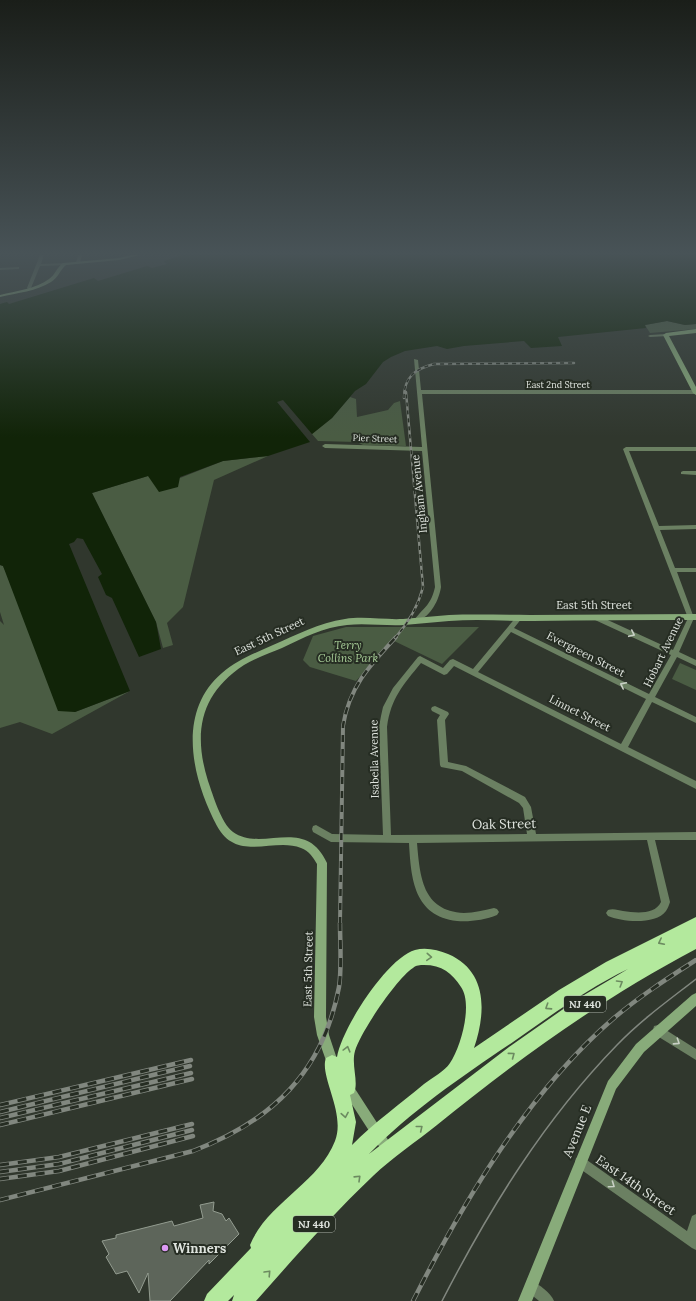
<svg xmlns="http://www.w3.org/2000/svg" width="696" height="1301" font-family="Lora,serif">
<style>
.green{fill:#4a5c43}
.water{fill:#112408}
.building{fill:#5d655a;stroke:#939c90}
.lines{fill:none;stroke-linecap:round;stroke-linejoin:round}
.street{fill:#6b8062;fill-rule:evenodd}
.secondary{fill:#88ab7a;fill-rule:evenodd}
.highway{fill:#b3e99d;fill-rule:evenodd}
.tram{stroke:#81877f;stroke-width:1.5}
.rail-far2-casing{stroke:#81877f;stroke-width:2.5}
.rail-far1-casing{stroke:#81877f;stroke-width:4}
.rail-casing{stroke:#81877f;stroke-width:4.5}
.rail-far2{stroke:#262d23;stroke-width:1.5;stroke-dasharray:4;stroke-linecap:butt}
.rail-far1{stroke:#262d23;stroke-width:2.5;stroke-dasharray:7;stroke-linecap:butt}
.rail{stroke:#262d23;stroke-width:3;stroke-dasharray:9;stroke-linecap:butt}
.oneway{stroke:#c8d0c5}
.oneway2{stroke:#6c8b60}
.poi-dot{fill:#dc99f4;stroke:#262d23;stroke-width:1.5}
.labels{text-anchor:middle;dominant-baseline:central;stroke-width:4;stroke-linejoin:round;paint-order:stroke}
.far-street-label{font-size:9px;fill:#dfe4de;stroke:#262d23}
.shield{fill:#262d23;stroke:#a8ada6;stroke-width:1}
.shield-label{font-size:10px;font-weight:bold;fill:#dfe4de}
.street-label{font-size:11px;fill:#dfe4de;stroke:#262d23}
.park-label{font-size:11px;font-style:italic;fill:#a9cf99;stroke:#262d23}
.near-street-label{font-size:13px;fill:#dfe4de;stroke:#262d23}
.near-poi-label{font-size:13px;font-weight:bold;fill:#dfe4de;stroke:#262d23;text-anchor:start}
</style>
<rect width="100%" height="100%" fill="#30372d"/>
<!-- green -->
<g class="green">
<polygon points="667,321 685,325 696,324 696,329 650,333 645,325"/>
<polygon points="350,397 356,399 357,417 388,410 394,403 400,401 406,446 363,445 357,442 318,441 312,434 332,418"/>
<polygon points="268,456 214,480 183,607 167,623 173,645 163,648 156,622 92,493 148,476 180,478 223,461"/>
<polygon points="0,565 3,566 75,712 130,691 52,734 20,722 0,728 0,621 4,625 0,612"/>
<polygon points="346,627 479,627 442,664 392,640 356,681 310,667 303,660 313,636"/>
<polygon points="680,663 696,670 696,690 672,679"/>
</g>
<!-- water -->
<polygon class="water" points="183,255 696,255 696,324 685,325 667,321 645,325 646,328 558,337 562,346 531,348 524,341 464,346 447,349 437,346 405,351 391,357 383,362 366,384 355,391 332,418 312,434 283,400 277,402 310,442 268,456 223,461 180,477 178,487 159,492 148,476 92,493 156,622 161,649 139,657 112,598 106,595 98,577 102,574 83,539 77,538 74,542 69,544 130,691 75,712 58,711 3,566 0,565 0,304 7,302 9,304 94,278 98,281 147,266 152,268 167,264 164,261"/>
<!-- building -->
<polygon class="building" points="214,1202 213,1211 222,1214 226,1221 229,1218 239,1234 209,1264 209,1260 170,1301 150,1301 148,1273 139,1293 127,1271 116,1274 106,1257 109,1254 102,1241 116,1238 116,1235 172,1221 174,1226 203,1218 200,1205"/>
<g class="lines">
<!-- street -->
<g class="street">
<polygon points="40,255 44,255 41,264 68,263 70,264 68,265 40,266 31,288 28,289 27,288"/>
<polygon points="78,255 82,255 80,263 78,264 76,263"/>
<polygon points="19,267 19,269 18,269 0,270 0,268"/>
<polygon points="666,334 668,334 668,336 650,337 648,336 650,335"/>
<path d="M414,359L418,360L421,390H696V394H422L441,587C439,600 431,616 418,621L415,619C425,606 431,605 435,587L422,451L325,448L322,446L325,444L422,447Z"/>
<path d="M626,447H696V451H629L659,526L696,525V529L660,530L675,568H696V572H677L694,618L679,652L696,660V666L677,657L655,697L696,717V723L652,702L628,747L696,781V789L454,666L447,674L444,675L421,663C403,685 391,698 387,727L391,835L527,834L523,808L519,803L462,771L441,767L440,765L437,720L440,715L432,711L431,709L432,707L435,706L448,712L449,714L445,720L448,762L466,766L525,797L531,807L536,834L696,832V840H655L670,902C669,905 668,908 666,911C656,925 622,922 608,916L606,913L608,910C613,908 618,910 623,911C636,913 655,915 661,902L647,840L417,843C420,876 422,911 464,913C474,913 484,910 494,908L497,909L499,912L497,915C485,920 470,922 457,921C414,916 411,879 409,843L331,842L313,832L312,829L313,826L316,825L332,834L383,835L379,727L381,716L383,707L393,688L418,657L420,656L443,668L450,660L453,659L473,669L517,616H521L522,618L514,628L649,694L671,655L595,620L594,618L595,616H599L673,650L688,618L623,449ZM511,632L646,699L621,744L478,672Z"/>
<polygon points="683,471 696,471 696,475 681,474 681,472"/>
<polygon points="658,1025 696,1049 696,1060 654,1034 653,1030 654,1026"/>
<polygon points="580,1157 584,1158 687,1231 692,1216 696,1214 696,1250 692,1248 576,1166 575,1162 576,1158"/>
<path d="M531,1281C539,1284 551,1293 554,1301H539L527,1291L525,1287L527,1283Z"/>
</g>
<!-- secondary -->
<g class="secondary">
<path d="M132,255H140L119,260L66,265C60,270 58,278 51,282C37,291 17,293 0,297V295C16,291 35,289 49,279C55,275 57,267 63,263L119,258Z"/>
<polygon points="696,329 696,333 669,336 696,387 696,395 693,393 663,335 666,333"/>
<path d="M696,614V620C642,620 587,620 533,621C505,621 477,619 449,621C434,622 419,624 404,625C385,626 365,623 347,625C324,627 303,638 282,648C270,653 256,658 244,665C200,694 193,733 208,781C213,795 221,823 233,832C263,853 305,815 327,863L326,1017L329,1035L339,1065L337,1069L333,1071L329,1069L317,1035L314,1017L317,864C313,857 309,851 301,848C274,837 237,863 217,826C192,779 176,712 222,673C237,660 255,653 273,645C296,635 319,623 345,619C364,616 384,620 403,619C418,618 434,616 449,615C476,614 503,615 530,615C585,615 641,614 696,614Z"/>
<polygon points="696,993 696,1006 644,1052 616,1089 532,1301 518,1301 608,1081 636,1044 692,995"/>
<polygon points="346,1079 350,1081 392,1146 394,1150 392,1154 388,1156 384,1154 342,1089 340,1085 342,1081"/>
</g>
<!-- highway -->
<path class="highway" d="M696,917V949C603,998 518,1059 437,1125C416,1142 393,1157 373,1176C332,1215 294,1258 256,1301H232L234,1295L228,1301H204L207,1294L251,1248L250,1245C267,1203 319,1183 335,1141C346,1113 319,1076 326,1058L332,1055L337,1057C342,1028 387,958 415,950C426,947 438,950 448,954C488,971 486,1013 474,1048L559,990L606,962ZM424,965C442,965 452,973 461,987C473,1004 461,1047 450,1063C445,1071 432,1078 424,1084C400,1104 375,1122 352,1145L356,1122L350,1095L354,1093C359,1082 351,1065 355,1051C360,1033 397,978 413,968C416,965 420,965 424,965ZM628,969L579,998L509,1047L369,1154C411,1111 464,1075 513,1042C550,1016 587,989 628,969Z"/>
<!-- tram -->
<path class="tram" d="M442,1301C490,1208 544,1120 617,1045C641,1020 669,1000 696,979"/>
<!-- rail-far2 casing -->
<g class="rail-far2-casing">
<g id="rail-far2">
<path d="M404,398C404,377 415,369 434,364L574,363"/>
<path d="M395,638C409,622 418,607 423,587L406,392"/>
</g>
</g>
<!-- rail-far1 casing -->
<g class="rail-far1-casing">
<path id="rail-far1" d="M340,924L343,726C349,687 370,665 396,637"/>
</g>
<!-- rail casing -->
<g class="rail-casing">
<g id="rail">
<polyline points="0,1105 191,1060"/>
<polyline points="0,1112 190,1066"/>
<polyline points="0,1118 191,1073"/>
<polyline points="0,1125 192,1079"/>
<polyline points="0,1165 59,1157 192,1124"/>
<polyline points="0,1172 59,1164 192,1130"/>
<polyline points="0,1179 59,1171 193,1136"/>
<path d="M0,1200L193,1151C272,1121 323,1072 339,987C342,967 340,943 340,923"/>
<path d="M413,1301C463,1202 529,1091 614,1018C640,996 668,978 696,960"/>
</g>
</g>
<!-- rail-far2 -->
<use href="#rail-far2" class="rail-far2"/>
<!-- rail-far1 -->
<use href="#rail-far1" class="rail-far1"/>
<!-- rail -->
<use href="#rail" class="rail"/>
</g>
<!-- one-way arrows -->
<defs><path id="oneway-chevron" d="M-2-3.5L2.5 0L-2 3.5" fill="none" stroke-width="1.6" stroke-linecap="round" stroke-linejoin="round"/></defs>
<g class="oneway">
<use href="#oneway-chevron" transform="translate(632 634) rotate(25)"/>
<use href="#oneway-chevron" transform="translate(623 685) rotate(-153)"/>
<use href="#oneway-chevron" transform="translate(677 1042) rotate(33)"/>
<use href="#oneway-chevron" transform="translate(612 1185) rotate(35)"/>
</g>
<g class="oneway2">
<use href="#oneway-chevron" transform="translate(661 942) rotate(153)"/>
<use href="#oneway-chevron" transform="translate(429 957) rotate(4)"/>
<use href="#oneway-chevron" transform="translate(620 983) rotate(-31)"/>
<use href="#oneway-chevron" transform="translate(548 1007) rotate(147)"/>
<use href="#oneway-chevron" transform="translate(347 1049) rotate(-75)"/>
<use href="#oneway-chevron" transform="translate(512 1055) rotate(-37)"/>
<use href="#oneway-chevron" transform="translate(345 1115) rotate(80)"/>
<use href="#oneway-chevron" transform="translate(420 1128) rotate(-39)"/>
<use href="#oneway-chevron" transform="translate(358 1178) rotate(-44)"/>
<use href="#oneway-chevron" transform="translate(268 1273) rotate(-47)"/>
</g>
<!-- sky -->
<linearGradient id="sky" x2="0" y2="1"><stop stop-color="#1a1e19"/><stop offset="0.58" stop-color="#485357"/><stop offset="1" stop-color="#485357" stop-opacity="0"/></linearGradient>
<rect width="696" height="437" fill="url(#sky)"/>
<!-- markers -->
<circle class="poi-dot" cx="165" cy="1248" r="4"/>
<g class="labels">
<!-- far-street labels -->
<g class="far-street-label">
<text x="558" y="384">East 2nd Street</text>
<text transform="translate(375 438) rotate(2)">Pier Street</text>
</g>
<!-- shield labels -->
<g class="shield">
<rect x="564" y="996" width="42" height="16" rx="3"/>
<rect x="293" y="1216" width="42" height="16" rx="3"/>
</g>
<g class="shield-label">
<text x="585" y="1004">NJ 440</text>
<text x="314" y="1224">NJ 440</text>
</g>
<!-- street labels -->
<g class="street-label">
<text transform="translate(419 494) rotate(-96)">Ingham Avenue</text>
<text x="594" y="605">East 5th Street</text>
<text transform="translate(269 636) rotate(-25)">East 5th Street</text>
<text transform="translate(663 652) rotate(-64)">Hobart Avenue</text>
<text transform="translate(586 654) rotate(27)">Evergreen Street</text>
<text transform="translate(580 713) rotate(27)">Linnet Street</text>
<text transform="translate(374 759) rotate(-91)">Isabella Avenue</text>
<text transform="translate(308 969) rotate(-89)">East 5th Street</text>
</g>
<!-- park labels -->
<g class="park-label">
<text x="348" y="645">Terry<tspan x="348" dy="13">Collins Park</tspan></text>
</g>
<!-- near-street labels -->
<g class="near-street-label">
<text transform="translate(504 824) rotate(-1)">Oak Street</text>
<text transform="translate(577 1131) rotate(-68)">Avenue E</text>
<text transform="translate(636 1185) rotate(35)">East 14th Street</text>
</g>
<!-- near-poi labels -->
<g class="near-poi-label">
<text x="173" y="1248">Winners</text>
</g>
</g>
</svg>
